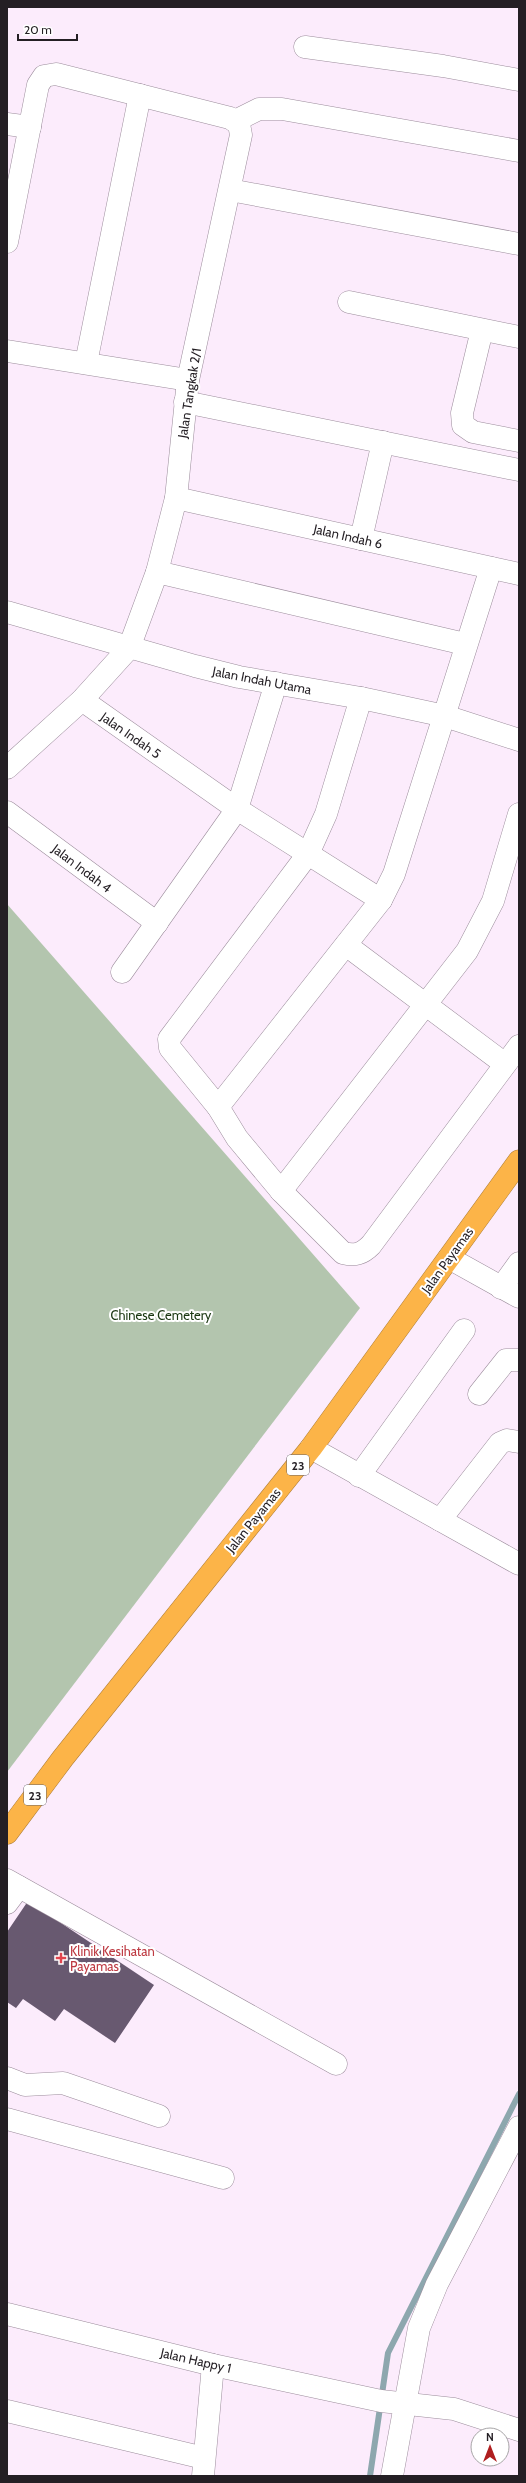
<svg xmlns="http://www.w3.org/2000/svg" width="526" height="2483" font-family="Cabin,sans-serif">
<style>
.green{fill:#b3c5ae}
.lines{fill:none;stroke-linecap:round;stroke-linejoin:round}
.stream{stroke:#8da7ae;stroke-width:6}
.building{fill:#685970}
.minor-casing{stroke:#9c8d9c;stroke-width:23}
.highway-casing{stroke:#b0803b;stroke-width:23}
.minor{stroke:#fff;stroke-width:22}
.highway{stroke:#fcb448;stroke-width:22}
.health-dot{fill:#e0444e;stroke:#fff;stroke-width:1.5}
.labels{text-anchor:middle;dominant-baseline:central;stroke-width:4;stroke-linejoin:round;paint-order:stroke}
.shield{fill:#fff;stroke:#666266;stroke-width:1}
.shield-label{font-size:12px;font-weight:bold;fill:#241f24}
.street-label{font-size:13px;fill:#241f24;stroke:#fff}
.park-label{font-size:13px;fill:#1b3812;stroke:#fff}
.health-label{font-size:13px;fill:#be3a42;stroke:#fff;text-anchor:start}
</style>
<rect width="100%" height="100%" fill="#fcecfc"/>
<!-- green -->
<polygon class="green" points="7,904 360,1308 7,1772"/>
<g class="lines">
<!-- stream -->
<polyline class="stream" points="370,2476 388,2353 519,2094"/>
</g>
<!-- building -->
<polygon class="building" points="28,1901 154,1985 115,2043 64,2009 55,2021 23,1999 16,2008 7,2002 7,1932"/>
<g class="lines">
<!-- minor casing -->
<g class="minor-casing">
<g id="minor">
<polyline points="305,47 443,66 519,80"/>
<polyline points="235,121 259,109 282,109 519,151"/>
<polyline points="7,124 30,127"/>
<polyline points="230,190 519,244"/>
<polyline points="7,242 38,85 44,76 56,74 230,118 239,124 241,135 188,380 176,498 157,572 129,648 82,700 7,768"/>
<polyline points="349,302 519,337"/>
<polyline points="482,330 462,413 463,425 473,432 519,441"/>
<polyline points="7,351 188,380"/>
<polyline points="86,363 140,95"/>
<polyline points="185,402 519,470"/>
<polyline points="176,498 519,574"/>
<polyline points="361,539 383,442"/>
<polyline points="157,572 465,644"/>
<polyline points="7,612 195,666 239,677 361,698 445,716 519,740"/>
<path d="M361,698L326,814L308,854L169,1039L170,1048L218,1107L237,1138L281,1191L343,1253C355,1256 362,1254 371,1245L519,1046"/>
<polyline points="82,700 237,809 381,900"/>
<polyline points="7,812 157,923"/>
<polyline points="346,945 505,1064"/>
<polyline points="122,972 237,809 276,683"/>
<polyline points="218,1107 381,900 394,874 491,568"/>
<polyline points="281,1191 467,951 493,901 519,814"/>
<polyline points="449,1258 519,1297"/>
<polyline points="501,1288 519,1263"/>
<polyline points="479,1394 506,1360 519,1360"/>
<polyline points="311,1448 519,1564"/>
<polyline points="359,1476 464,1330"/>
<polyline points="440,1520 500,1443 507,1440 519,1442"/>
<polyline points="7,1880 336,2064"/>
<polyline points="7,1903 19,1887"/>
<polyline points="7,2078 25,2085 63,2083 159,2116"/>
<polyline points="7,2119 223,2178"/>
<polyline points="7,2314 213,2365 381,2401 454,2409 519,2430"/>
<polyline points="7,2411 204,2458"/>
<polyline points="203,2476 213,2365"/>
<polyline points="392,2476 419,2328 437,2284 519,2127"/>
</g>
</g>
<!-- highway casing -->
<g class="highway-casing">
<polyline id="highway" points="7,1833 63,1758 311,1448 519,1161"/>
</g>
<!-- minor -->
<use href="#minor" class="minor"/>
<!-- highway -->
<use href="#highway" class="highway"/>
</g>
<!-- markers -->
<path class="health-dot" d="M59 1952h4v4h4v4h-4v4h-4v-4h-4v-4h4z"/>
<g class="labels">
<!-- shield labels -->
<g class="shield">
<rect x="287" y="1455" width="22" height="20" rx="3"/>
<rect x="24" y="1785" width="22" height="20" rx="3"/>
</g>
<g class="shield-label">
<text x="298" y="1465">23</text>
<text x="35" y="1795">23</text>
</g>
<!-- street labels -->
<g class="street-label">
<text transform="translate(189 393) rotate(-81)">Jalan Tangkak 2/1</text>
<text transform="translate(348 536) rotate(13)">Jalan Indah 6</text>
<text transform="translate(262 680) rotate(11)">Jalan Indah Utama</text>
<text transform="translate(131 735) rotate(35)">Jalan Indah 5</text>
<text transform="translate(82 868) rotate(37)">Jalan Indah 4</text>
<text transform="translate(447 1260) rotate(-54)">Jalan Payamas</text>
<text transform="translate(253 1520) rotate(-51)">Jalan Payamas</text>
<text transform="translate(196 2360) rotate(13)">Jalan Happy 1</text>
</g>
<!-- park labels -->
<g class="park-label">
<text x="161" y="1315">Chinese Cemetery</text>
</g>
<!-- health labels -->
<g class="health-label">
<text x="70" y="1951">Klinik Kesihatan<tspan x="70" dy="15">Payamas</tspan></text>
</g>
</g>
<!-- border -->
<rect width="526" height="2483" fill="none" stroke="#241f24" stroke-width="16"/>
<!-- north arrow -->
<g transform="translate(490 2447)"><circle r="19" fill="#ffffff" stroke="#a7a5a7"/>
<path d="M0-3L7 15L0 10L-7 15Z" fill="#af1e1f"/>
<text y="-6" font-size="11" font-weight="bold" text-anchor="middle" fill="#241f24">N</text>
</g>
<!-- scale -->
<path d="M18 34v6h59v-6" fill="none" stroke="#241f24" stroke-width="2"/>
<text x="24" y="34" font-size="12" fill="#241f24" stroke="#ffffff" stroke-width="3" paint-order="stroke">20 m</text>
</svg>
